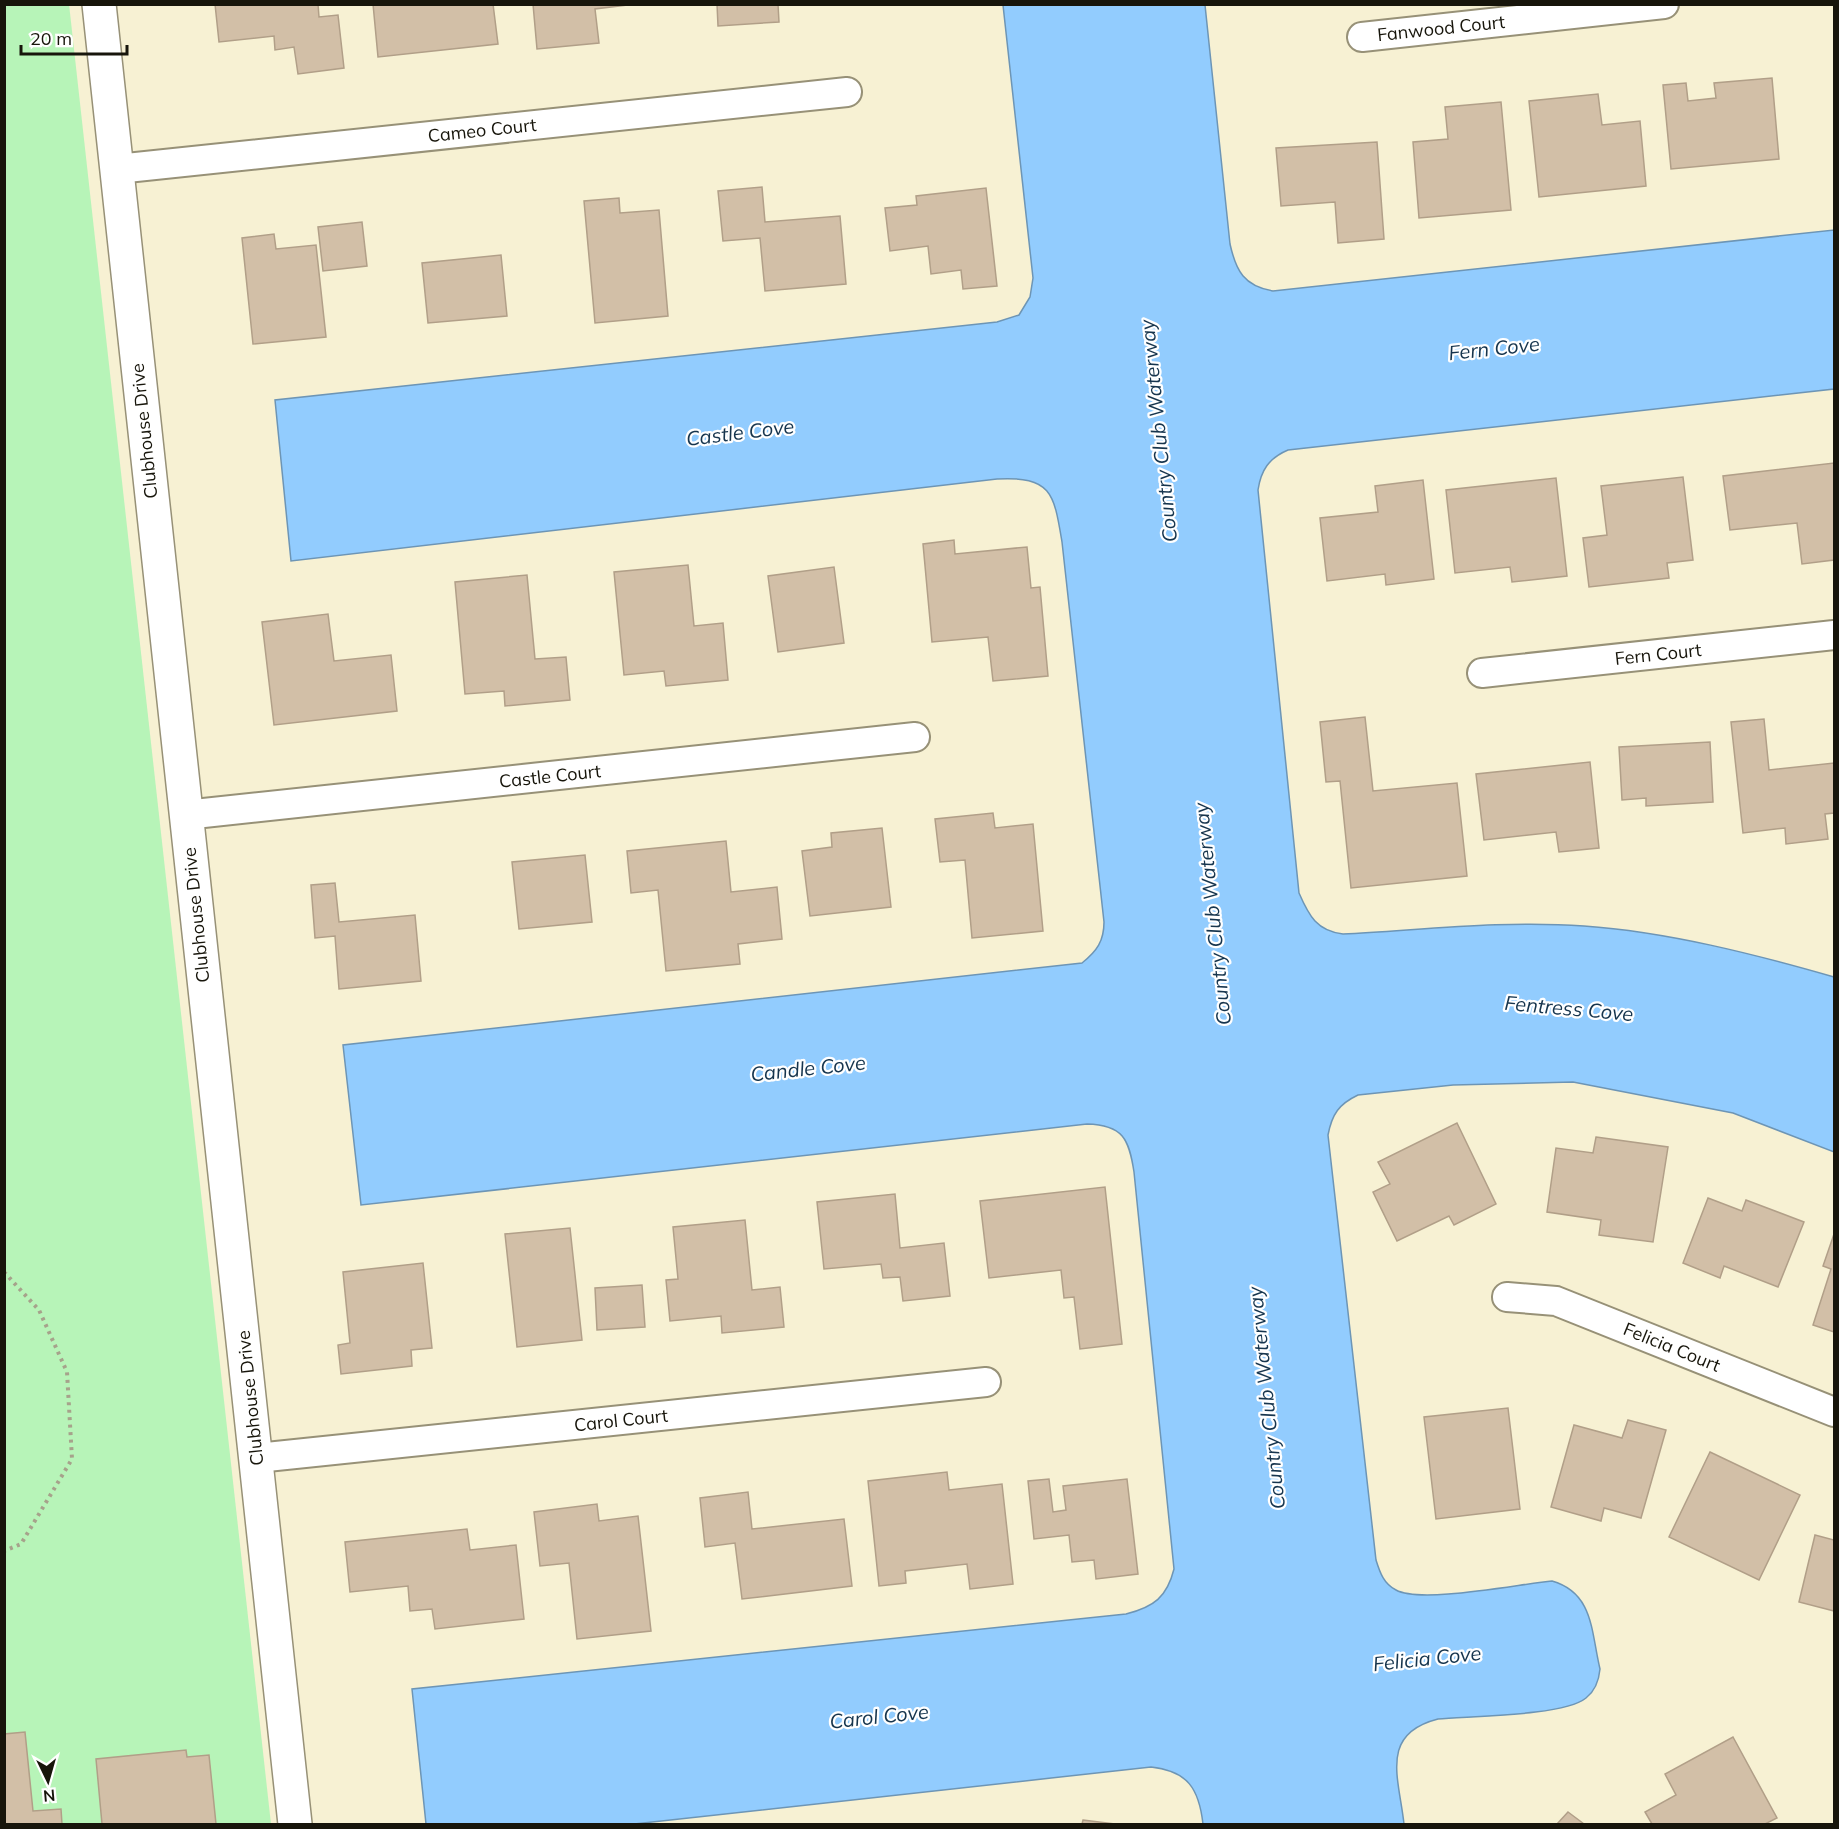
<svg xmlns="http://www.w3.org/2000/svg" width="1839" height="1829" font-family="Mulish,sans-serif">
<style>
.green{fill:#b7f4b8}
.water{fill:#92ccfe;stroke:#6d95b5;stroke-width:1.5}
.building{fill:#d2bfa7;stroke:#b19f88;stroke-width:1.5}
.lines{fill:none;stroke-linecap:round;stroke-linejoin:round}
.street-casing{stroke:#979177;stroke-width:32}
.secondary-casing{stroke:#979177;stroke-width:36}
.path{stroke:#a6a28b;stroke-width:4;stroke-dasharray:3 4.5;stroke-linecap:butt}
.street{stroke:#fff;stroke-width:28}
.secondary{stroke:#fff;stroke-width:33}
.labels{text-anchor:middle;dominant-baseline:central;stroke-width:4.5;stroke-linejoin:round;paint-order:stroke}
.street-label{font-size:18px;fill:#17150b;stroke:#fff}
.water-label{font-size:20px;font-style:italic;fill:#16354e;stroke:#fff}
</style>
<rect width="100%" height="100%" fill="#f7f1d3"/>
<!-- green -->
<polygon class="green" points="69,4 271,1824 5,1824 4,5"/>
<!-- water -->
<path class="water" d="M1003,5H1205L1230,244C1236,271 1244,286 1273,291L1834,230V389L1288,450C1269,458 1261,470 1258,490L1299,893C1309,916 1317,931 1343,934C1422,930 1504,920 1584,926C1668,932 1754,954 1834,977V1152L1733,1113L1573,1082L1453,1085L1358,1095C1339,1104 1332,1114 1328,1135L1376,1560C1380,1573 1384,1584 1396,1590C1421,1604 1519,1584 1552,1581C1594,1593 1591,1632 1600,1669C1599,1680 1595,1691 1586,1698C1564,1716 1470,1716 1438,1719C1379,1734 1399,1778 1404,1824H1203C1199,1789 1188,1771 1151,1767L634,1824H426L412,1689L1126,1614C1154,1607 1167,1597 1174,1569L1134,1172C1129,1139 1123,1125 1087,1124L361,1205L343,1045L1082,963C1097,951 1104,941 1104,922L1062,542C1054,494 1052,476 997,479L291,561L275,400L997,322L1019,315L1030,297L1033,278Z"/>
<!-- building -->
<g class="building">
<polygon points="215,4 318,4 319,17 338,15 344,68 298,74 294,47 275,50 274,36 219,42"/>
<polygon points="373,4 493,4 498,44 378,57"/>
<polygon points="533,4 636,4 595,9 599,43 537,49"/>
<polygon points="717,4 778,4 779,22 718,26"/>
<polygon points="1772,78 1779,159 1671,169 1663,85 1686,83 1688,101 1716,98 1714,83"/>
<polygon points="1598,94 1602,125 1640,121 1646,186 1539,197 1529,101"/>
<polygon points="1501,102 1511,210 1419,218 1413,142 1448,139 1445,107"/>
<polygon points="1377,142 1384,239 1338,243 1335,202 1281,206 1276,148"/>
<polygon points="762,187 765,222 840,216 846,284 765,291 760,238 723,241 718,191"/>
<polygon points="986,188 997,286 963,289 961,270 931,274 928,246 890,251 885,208 917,205 916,196"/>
<polygon points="619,198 620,213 659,210 668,316 595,323 584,201"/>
<polygon points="362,222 367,266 323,271 318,227"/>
<polygon points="274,234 276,249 316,245 326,337 253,344 242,238"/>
<polygon points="501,255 507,316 428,323 422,263"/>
<polygon points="1834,463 1834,560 1802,564 1797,523 1730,530 1723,476"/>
<polygon points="1683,477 1693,560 1667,563 1669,578 1589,587 1583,538 1607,535 1601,486"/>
<polygon points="1556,478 1567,576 1512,582 1510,567 1455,573 1446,490"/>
<polygon points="1423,480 1434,579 1386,585 1385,574 1327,581 1320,518 1378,512 1375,486"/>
<polygon points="954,540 955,554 1027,547 1031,588 1040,587 1048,676 993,681 988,637 932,642 923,544"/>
<polygon points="688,565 694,626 723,623 728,680 666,686 664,671 624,675 614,572"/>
<polygon points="834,567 844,643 778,652 768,576"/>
<polygon points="527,575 535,659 566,657 570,700 505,706 504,691 465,694 455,582"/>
<polygon points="328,614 334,661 391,655 397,711 274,725 262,622"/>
<polygon points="1365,717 1373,791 1457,783 1467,876 1351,888 1340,781 1326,782 1320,722"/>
<polygon points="1764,719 1769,770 1834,763 1834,813 1825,814 1828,839 1786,844 1785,828 1743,833 1731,722"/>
<polygon points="1710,742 1713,802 1646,806 1646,798 1622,800 1619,747"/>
<polygon points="1590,762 1599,848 1559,852 1556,832 1484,840 1476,774"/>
<polygon points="993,813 995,828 1033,824 1043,931 972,938 965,860 940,862 935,819"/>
<polygon points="882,828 891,907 810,916 802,851 832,847 831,833"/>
<polygon points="726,841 731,892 777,887 782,939 738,944 740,964 666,971 658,890 631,893 627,851"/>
<polygon points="585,855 592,922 519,929 512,862"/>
<polygon points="335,883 339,922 415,915 421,981 339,989 335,936 315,938 311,885"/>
<polygon points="1457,1123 1496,1204 1454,1225 1449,1216 1397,1241 1373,1192 1390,1184 1378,1162"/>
<polygon points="1596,1137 1668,1147 1653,1242 1599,1235 1601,1220 1547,1212 1556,1148 1593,1153"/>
<polygon points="1105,1187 1122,1344 1080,1349 1074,1297 1064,1298 1061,1270 989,1278 980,1201"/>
<polygon points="895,1194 900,1248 944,1243 950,1296 903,1301 900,1277 883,1278 881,1264 824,1269 817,1202"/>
<polygon points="1708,1198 1742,1211 1746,1200 1804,1222 1778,1287 1724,1266 1720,1278 1683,1263"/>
<polygon points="745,1220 752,1290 780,1287 784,1327 722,1333 721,1316 670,1321 666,1280 678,1279 673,1227"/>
<polygon points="570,1228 582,1340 517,1347 505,1234"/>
<polygon points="1834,1234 1834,1332 1813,1325 1831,1269 1823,1266"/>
<polygon points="423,1263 432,1348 411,1350 412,1366 341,1374 338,1345 350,1343 343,1272"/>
<polygon points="642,1285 645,1327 597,1330 595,1288"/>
<polygon points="1508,1408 1520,1509 1436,1519 1424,1417"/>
<polygon points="1628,1420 1666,1430 1641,1518 1604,1508 1601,1521 1551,1507 1574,1425 1622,1438"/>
<polygon points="1710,1452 1800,1495 1759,1580 1669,1537"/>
<polygon points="947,1472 949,1490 1002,1484 1013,1584 970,1589 967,1564 905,1571 906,1583 879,1586 868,1481"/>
<polygon points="1049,1479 1053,1512 1066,1510 1063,1486 1127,1479 1138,1574 1096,1579 1094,1560 1072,1562 1069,1535 1034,1539 1028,1481"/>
<polygon points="748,1492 752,1529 844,1519 852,1586 742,1599 735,1543 705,1547 700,1498"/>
<polygon points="597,1504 599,1521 638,1516 651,1631 577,1639 569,1563 540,1566 534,1512"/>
<polygon points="467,1529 470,1550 516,1545 524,1619 435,1629 432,1609 410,1611 408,1586 350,1592 345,1542"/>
<polygon points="1815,1535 1834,1540 1834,1611 1799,1602"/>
<polygon points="25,1732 33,1811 61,1809 62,1824 4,1824 4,1734"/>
<polygon points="1733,1737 1777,1818 1765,1824 1652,1824 1645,1812 1676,1795 1665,1774"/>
<polygon points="186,1750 187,1757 209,1755 216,1824 102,1824 96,1759"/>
<polygon points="1568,1812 1584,1824 1557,1824"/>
<polygon points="1083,1820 1115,1824 1082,1824"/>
</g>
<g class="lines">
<!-- street casing -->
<g class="street-casing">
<g id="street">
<polyline points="1362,37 1664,4"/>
<polyline points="117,169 847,92"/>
<polyline points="1482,673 1834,635"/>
<polyline points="185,815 915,737"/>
<polyline points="1507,1297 1556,1301 1834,1412"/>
<polyline points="257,1458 986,1382"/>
</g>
</g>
<!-- secondary casing -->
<g class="secondary-casing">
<polyline id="secondary" points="99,4 295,1824"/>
</g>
<!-- path -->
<polyline class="path" points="4,1272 39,1310 67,1372 72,1459 21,1544 4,1551"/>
<!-- street -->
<use href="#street" class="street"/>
<!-- secondary -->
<use href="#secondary" class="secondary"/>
</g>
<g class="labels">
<!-- street labels -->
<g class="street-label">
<text transform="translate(1441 28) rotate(-6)">Fanwood Court</text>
<text transform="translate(482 130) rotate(-6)">Cameo Court</text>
<text transform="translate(144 431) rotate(-96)">Clubhouse Drive</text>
<text transform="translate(1658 654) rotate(-6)">Fern Court</text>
<text transform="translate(550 776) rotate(-6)">Castle Court</text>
<text transform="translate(196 915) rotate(-96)">Clubhouse Drive</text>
<text transform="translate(1672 1347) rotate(22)">Felicia Court</text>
<text transform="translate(250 1398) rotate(-96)">Clubhouse Drive</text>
<text transform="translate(621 1420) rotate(-6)">Carol Court</text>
</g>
<!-- water labels -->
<g class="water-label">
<text transform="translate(1494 348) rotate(-6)">Fern Cove</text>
<text transform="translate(1158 431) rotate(-96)">Country Club Waterway</text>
<text transform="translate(740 432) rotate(-7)">Castle Cove</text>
<text transform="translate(1212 914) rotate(-96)">Country Club Waterway</text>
<text transform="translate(1569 1008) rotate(5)">Fentress Cove</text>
<text transform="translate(808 1068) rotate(-6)">Candle Cove</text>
<text transform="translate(1266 1398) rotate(-96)">Country Club Waterway</text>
<text transform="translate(1427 1658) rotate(-6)">Felicia Cove</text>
<text transform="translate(879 1716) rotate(-6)">Carol Cove</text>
</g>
</g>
<!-- border -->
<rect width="1839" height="1829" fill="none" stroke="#17150b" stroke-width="12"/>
<!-- north arrow -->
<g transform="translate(48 1781) rotate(175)" stroke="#ffffff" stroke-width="4.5" paint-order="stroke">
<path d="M0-4.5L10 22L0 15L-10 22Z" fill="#17150b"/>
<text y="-9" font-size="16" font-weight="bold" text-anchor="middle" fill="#17150b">N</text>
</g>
<!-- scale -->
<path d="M21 45v9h106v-9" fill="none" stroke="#17150b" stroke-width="3"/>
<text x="30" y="45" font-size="18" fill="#17150b" stroke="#ffffff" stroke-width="4.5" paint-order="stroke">20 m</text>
</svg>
